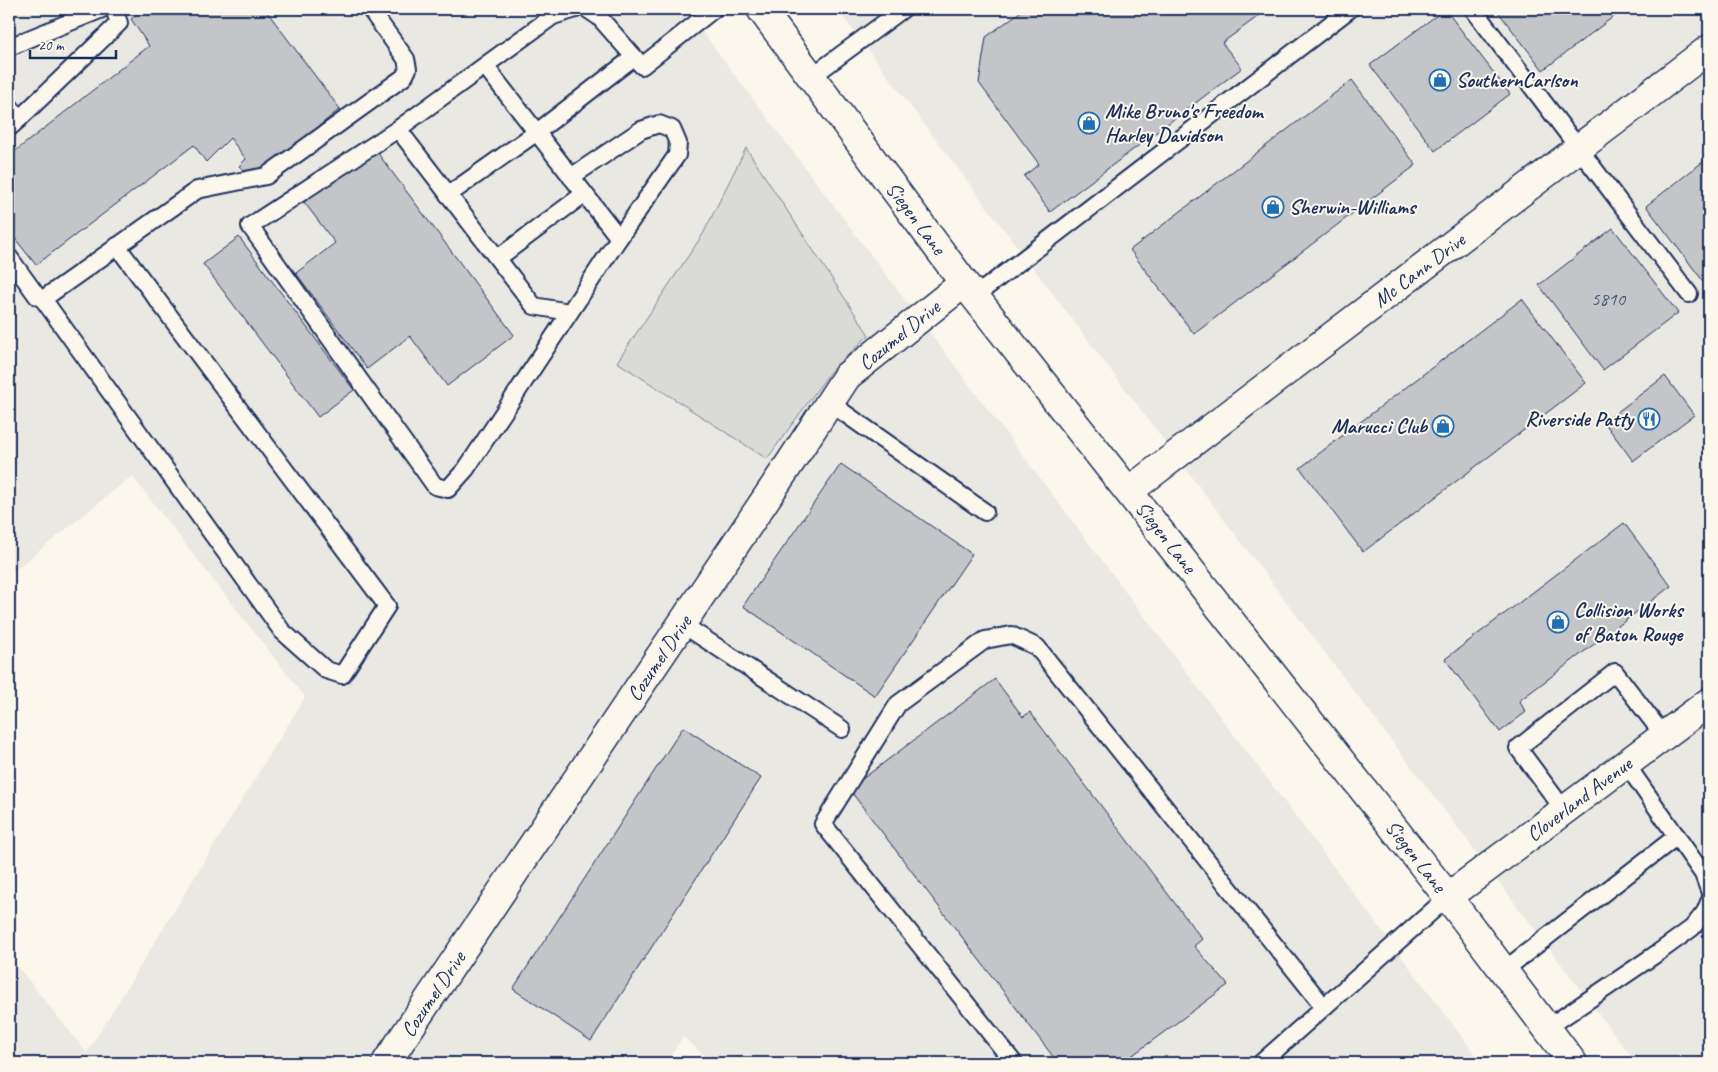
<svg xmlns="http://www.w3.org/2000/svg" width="1718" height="1072" font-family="Caveat,sans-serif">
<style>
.built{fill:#eae8e2}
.green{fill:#dadad7;stroke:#7a849a}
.building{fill:#c3c5c9;stroke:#1b2f5e}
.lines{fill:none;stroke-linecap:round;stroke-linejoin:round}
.lane-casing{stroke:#1b2f5e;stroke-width:20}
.street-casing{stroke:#1b2f5e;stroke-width:31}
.primary-casing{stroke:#1b2f5e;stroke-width:31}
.lane{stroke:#fbf7ec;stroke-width:16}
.street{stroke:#fbf7ec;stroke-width:28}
.primary{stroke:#fbf7ec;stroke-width:28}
.labels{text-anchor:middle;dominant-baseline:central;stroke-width:4;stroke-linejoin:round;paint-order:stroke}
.number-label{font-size:19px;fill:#455479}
.poi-label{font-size:21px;font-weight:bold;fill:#1b2f5e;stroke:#fbf7ec;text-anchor:start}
.street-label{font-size:21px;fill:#1b2f5e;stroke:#fbf7ec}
</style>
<rect width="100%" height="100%" fill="#fbf7ec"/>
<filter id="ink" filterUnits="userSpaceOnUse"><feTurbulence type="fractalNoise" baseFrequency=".02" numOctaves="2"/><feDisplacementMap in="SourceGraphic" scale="10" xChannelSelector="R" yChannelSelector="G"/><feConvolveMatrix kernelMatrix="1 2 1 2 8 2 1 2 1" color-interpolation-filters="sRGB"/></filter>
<g filter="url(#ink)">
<!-- built -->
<g class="built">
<polygon points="9,9 685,9 1482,1063 713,1063 683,1037 666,1063 9,1063 9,956 87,1053 305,697 132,476 9,575"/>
<polygon points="837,9 1709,9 1709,1063 1636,1063"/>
</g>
<!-- green -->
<polygon class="green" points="746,148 869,335 830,372 767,459 617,362 703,234"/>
<!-- building -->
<g class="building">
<polygon points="143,9 265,9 340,109 254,179 239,166 246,159 230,138 206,162 194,145 36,265 9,231 9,156 149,46 131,19"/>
<polygon points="1024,9 1268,9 1222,43 1242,68 1050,212 1024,176 1039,164 979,83 986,37"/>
<polygon points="1445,9 1510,94 1435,151 1370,65"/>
<polygon points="1496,9 1614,9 1617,14 1543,70"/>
<polygon points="1352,80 1416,165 1194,334 1130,250"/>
<polygon points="374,148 514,335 447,386 410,336 367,369 296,273 335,243 304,202"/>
<polygon points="1709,157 1709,289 1646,206"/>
<polygon points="1613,228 1678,313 1603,370 1539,285"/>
<polygon points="239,237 354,390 318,417 203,264"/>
<polygon points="1522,299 1586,383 1363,552 1300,468"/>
<polygon points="1665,376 1694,415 1633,461 1604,422"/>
<polygon points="841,464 972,554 875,696 743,606"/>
<polygon points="1624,523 1671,586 1519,701 1526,712 1500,732 1445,659"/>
<polygon points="995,679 1023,717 1030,712 1202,939 1194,946 1228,985 1122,1063 1058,1063 849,789"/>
<polygon points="683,727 761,778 591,1041 513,989"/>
</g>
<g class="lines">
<!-- lane casing -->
<g class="lane-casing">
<g id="lane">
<polyline points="587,9 599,17 642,66 714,9"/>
<polyline points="1473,9 1689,294"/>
<polyline points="9,47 102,9"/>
<polyline points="485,66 619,238 466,469 448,489 435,486 250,226 398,129 553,16 576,9"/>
<polyline points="811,77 903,9"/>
<polyline points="9,105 18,120 9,128"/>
<polyline points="18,120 119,23 114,9"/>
<polyline points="398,129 534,306 569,312"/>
<polyline points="571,177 641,130 659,124 672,129 678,143 677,155 619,238"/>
<polyline points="448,195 537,132 634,57"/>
<polyline points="9,257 37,296 43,299 197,190 266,176 404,77 408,69 406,59 370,9"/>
<polyline points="498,258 584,194"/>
<polyline points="975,296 1350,9"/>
<polyline points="43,299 282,631 326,670 342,675 387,606 117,246"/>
<polyline points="830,403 985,512"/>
<polyline points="682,624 842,729"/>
<polyline points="1626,764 1703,874 1709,890"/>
<polyline points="1564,810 1518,748 1615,672 1664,736"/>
<polyline points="1503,971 1677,836"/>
<polyline points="1547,1028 1659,952 1692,928 1705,912 1709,902"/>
<polyline points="1014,1063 823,824 898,704 985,640 1011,635 1037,647 1324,1007"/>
<polyline points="1261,1063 1448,897"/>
</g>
</g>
<!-- street casing -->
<g class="street-casing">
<g id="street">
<polyline points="1129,491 1709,49"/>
<polyline points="1448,897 1709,702"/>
<polyline points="386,1063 790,463 847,376 964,283"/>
</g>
</g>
<!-- primary casing -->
<g class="primary-casing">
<polyline id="primary" points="761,9 964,283 1448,897 1573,1063"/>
</g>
<!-- lane -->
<use href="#lane" class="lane"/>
<!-- street -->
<use href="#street" class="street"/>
<!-- primary -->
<use href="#primary" class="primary"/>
</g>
</g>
<!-- icons -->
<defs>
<g id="shop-ring" transform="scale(1.125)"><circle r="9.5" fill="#fbf7ec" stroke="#1f6fb2" stroke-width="1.5"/><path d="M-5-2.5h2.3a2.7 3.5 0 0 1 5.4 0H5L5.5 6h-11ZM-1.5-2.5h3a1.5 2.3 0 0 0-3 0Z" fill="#1f6fb2"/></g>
<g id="restaurant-ring" transform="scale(1.125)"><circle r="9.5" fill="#fbf7ec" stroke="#1f6fb2" stroke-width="1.5"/><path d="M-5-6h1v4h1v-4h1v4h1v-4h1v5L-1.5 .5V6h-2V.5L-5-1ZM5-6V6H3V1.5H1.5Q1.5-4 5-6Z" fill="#1f6fb2"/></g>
</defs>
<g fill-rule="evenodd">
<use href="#shop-ring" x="1440" y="80"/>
<use href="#shop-ring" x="1089" y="123"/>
<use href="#shop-ring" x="1273" y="207"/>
<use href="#restaurant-ring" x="1649" y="419"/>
<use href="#shop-ring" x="1443" y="426"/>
<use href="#shop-ring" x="1558" y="622"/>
</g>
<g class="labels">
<!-- number labels -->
<g class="number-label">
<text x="1608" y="299">5810</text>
</g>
<!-- poi labels -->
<g class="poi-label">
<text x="1456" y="80">SouthernCarlson</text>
<text x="1105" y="111">Mike Bruno's Freedom<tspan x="1105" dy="24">Harley Davidson</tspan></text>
<text x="1289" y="207">Sherwin-Williams</text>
<text x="1633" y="419" text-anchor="end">Riverside Patty</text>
<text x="1427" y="426" text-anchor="end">Marucci Club</text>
<text x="1574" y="610">Collision Works<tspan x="1574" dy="24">of Baton Rouge</tspan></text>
</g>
<!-- street labels -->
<g class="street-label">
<text transform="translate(916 218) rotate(53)">Siegen Lane</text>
<text transform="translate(1419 270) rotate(-37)">Mc Cann Drive</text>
<text transform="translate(899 335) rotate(-39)">Cozumel Drive</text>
<text transform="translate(1166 537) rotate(52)">Siegen Lane</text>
<text transform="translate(659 658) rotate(-56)">Cozumel Drive</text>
<text transform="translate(1579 799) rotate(-37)">Cloverland Avenue</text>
<text transform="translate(1416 856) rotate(52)">Siegen Lane</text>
<text transform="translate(433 994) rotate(-56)">Cozumel Drive</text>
</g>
</g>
<!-- margin -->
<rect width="1718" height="1072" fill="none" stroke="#fbf7ec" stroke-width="30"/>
<rect x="15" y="15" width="1688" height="1042" fill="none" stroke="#1b2f5e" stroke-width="2" filter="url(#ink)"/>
<!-- scale -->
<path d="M30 50v8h86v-8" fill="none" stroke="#1b2f5e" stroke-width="2.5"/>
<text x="38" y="50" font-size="15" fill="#1b2f5e" stroke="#fbf7ec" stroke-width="4" paint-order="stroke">20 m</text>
</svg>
